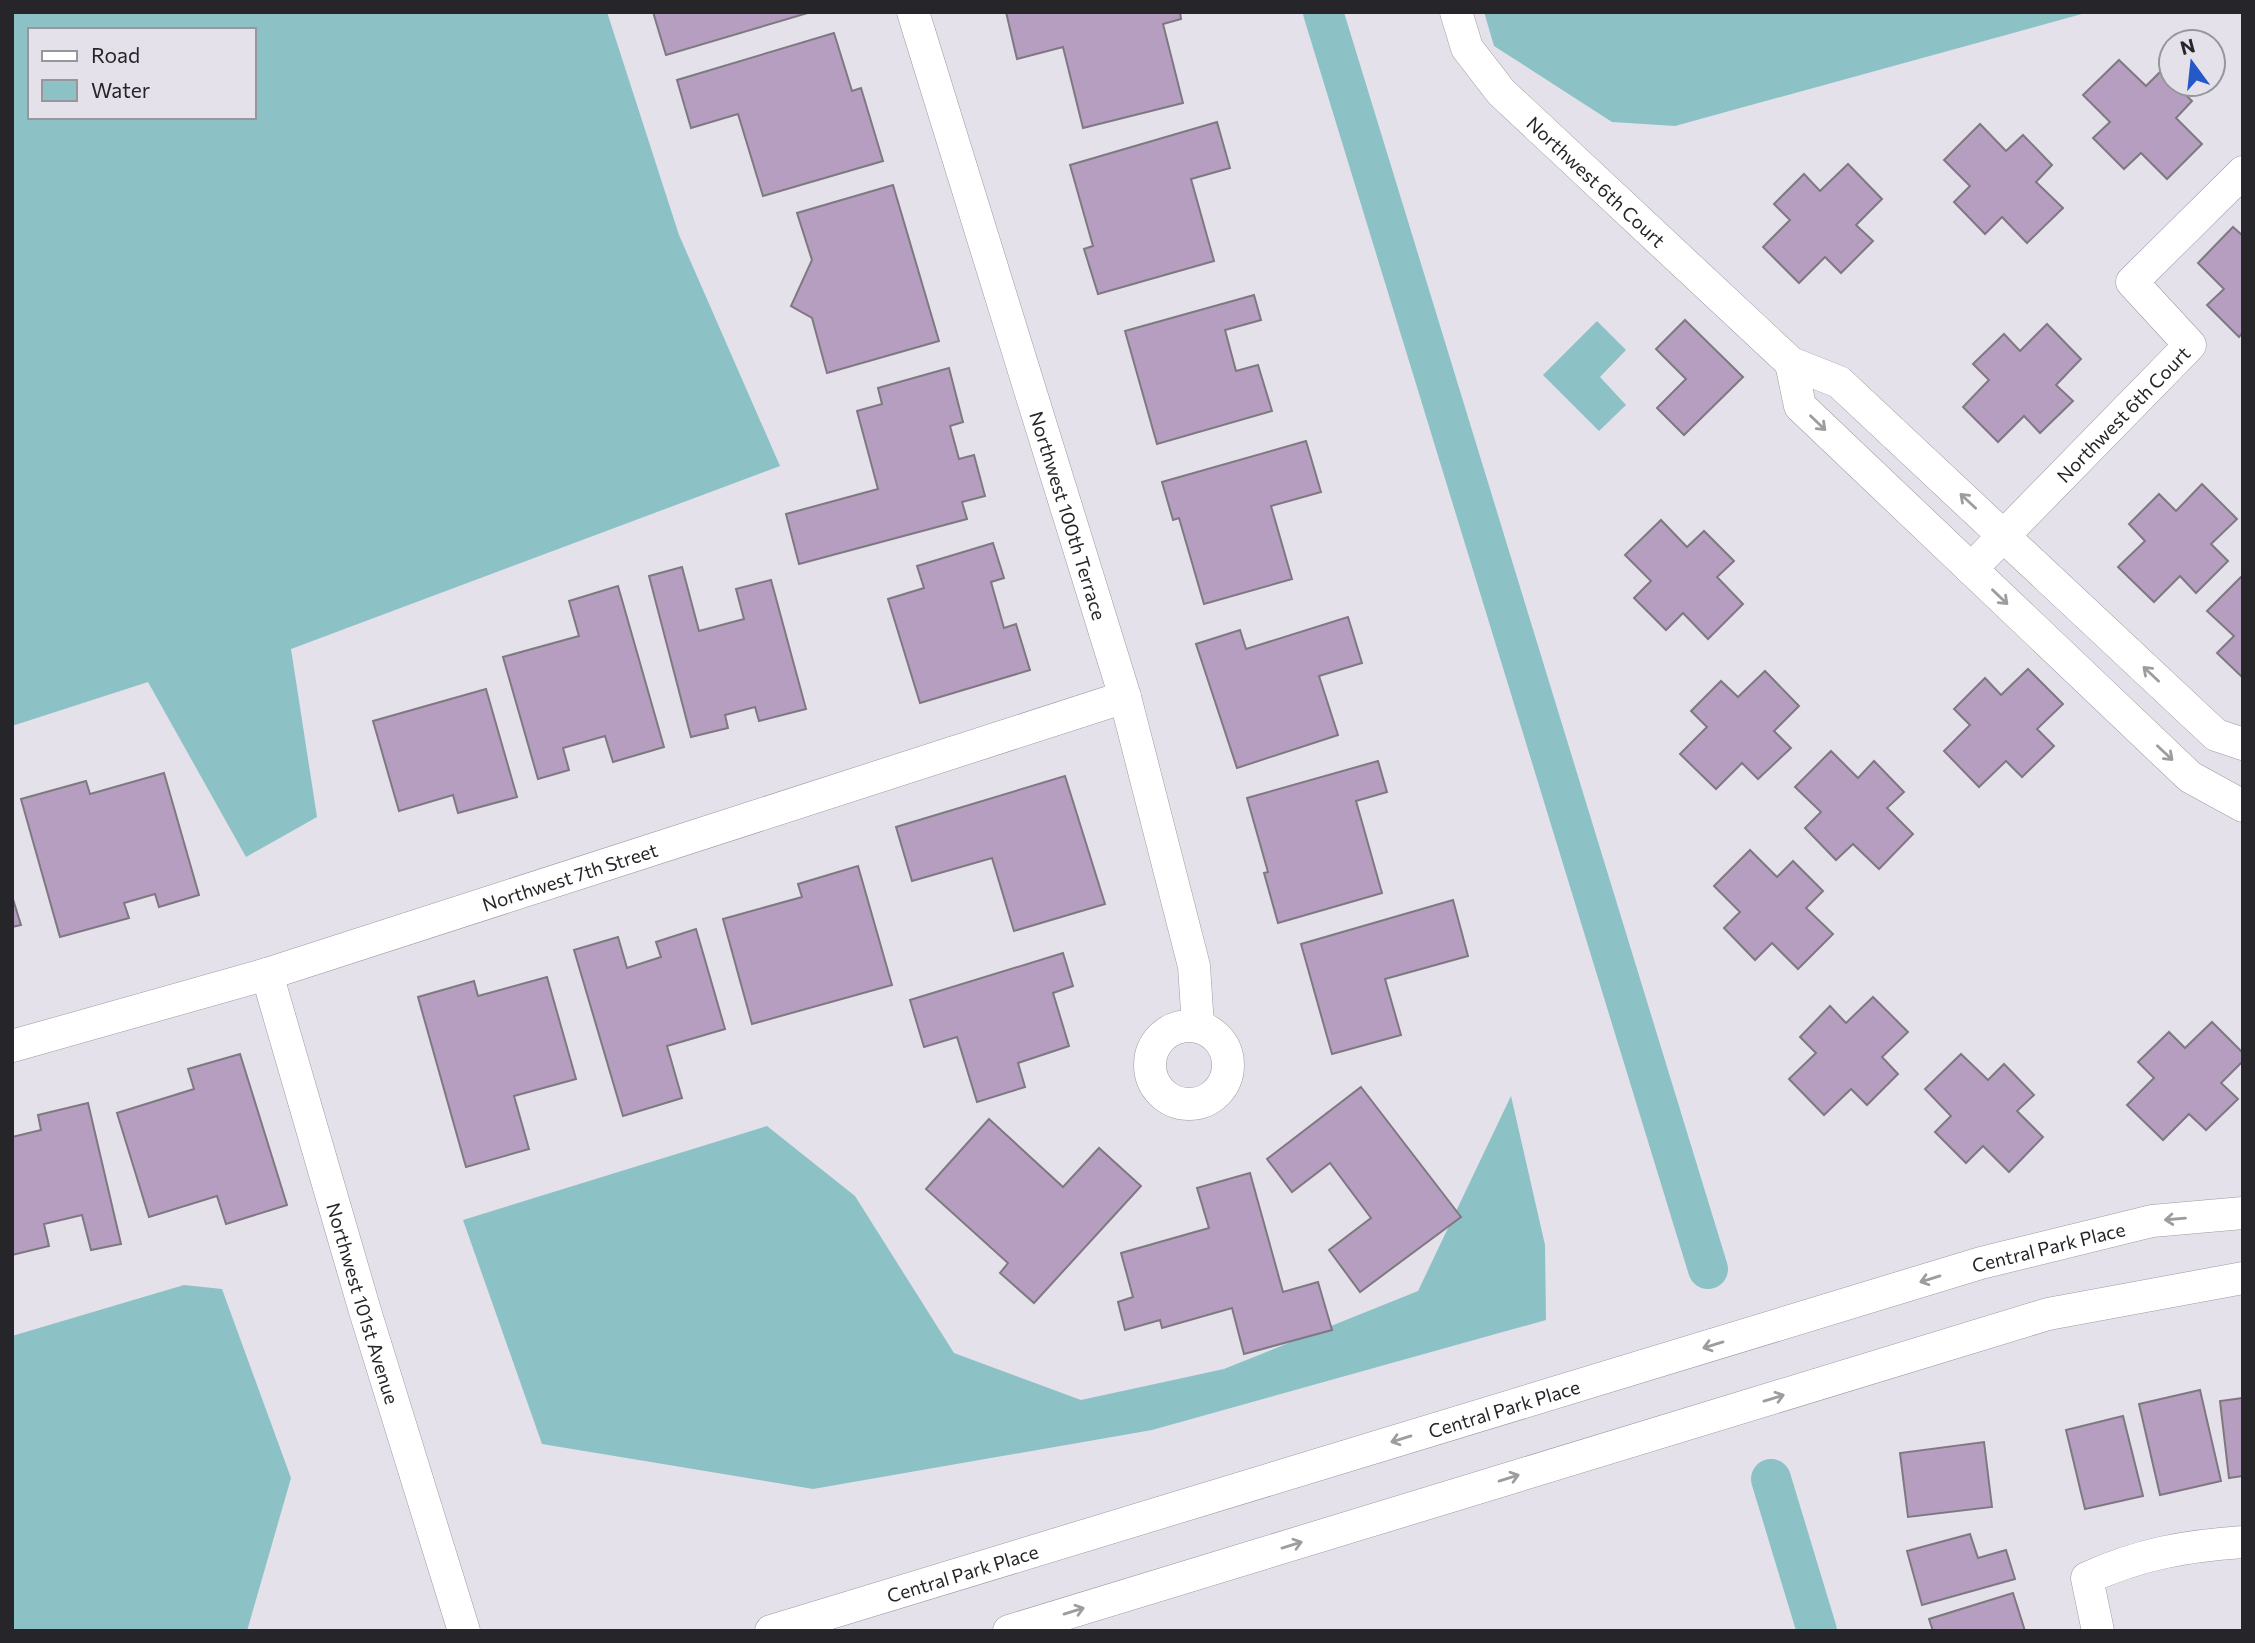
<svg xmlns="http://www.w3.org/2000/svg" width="2255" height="1643" font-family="Commissioner,sans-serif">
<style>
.water{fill:#8cc2c5;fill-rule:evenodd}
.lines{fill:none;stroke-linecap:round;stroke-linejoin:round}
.canal{stroke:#8cc2c5;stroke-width:40}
.building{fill:#b69ec1;stroke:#7e7980;stroke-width:2}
.street-casing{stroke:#9d9aa3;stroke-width:33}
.street{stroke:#fff;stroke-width:32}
.oneway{stroke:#9d9d9f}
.labels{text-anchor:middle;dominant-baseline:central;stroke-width:6;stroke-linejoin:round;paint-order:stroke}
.street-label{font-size:19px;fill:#262529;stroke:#e4e1ea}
</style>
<rect width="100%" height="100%" fill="#e4e1ea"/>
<!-- water -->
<g class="water">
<path d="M12,12H607L679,235L780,466L291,649L317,817L246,857L148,682L12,726ZM30,30H254V117H30Z"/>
<polygon points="1484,12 2089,12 1675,126 1612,122 1494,46"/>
<polygon points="1597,321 1626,350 1600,377 1626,405 1599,431 1543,375"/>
<polygon points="1511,1096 1545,1245 1546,1320 1152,1430 813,1489 542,1444 463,1220 767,1126 855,1196 954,1353 1081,1400 1224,1369 1418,1291"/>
<polygon points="184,1285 222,1289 291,1478 247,1631 12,1631 12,1336"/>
</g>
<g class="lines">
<!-- canal -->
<g class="canal">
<polyline points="1323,12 1708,1269"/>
<polyline points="1771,1479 1817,1631"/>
</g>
</g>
<!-- building -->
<g class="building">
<polygon points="653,12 811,12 666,55"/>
<polygon points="1006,12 1180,12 1181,19 1163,24 1183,103 1083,128 1063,47 1017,59"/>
<polygon points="834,33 852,91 861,88 883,161 763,196 738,114 691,128 677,80"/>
<polygon points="2119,60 2146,86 2162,70 2171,79 2171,84 2175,84 2192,101 2176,118 2202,144 2167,179 2141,153 2124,169 2093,138 2110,122 2083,95"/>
<polygon points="1217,122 1230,168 1191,179 1214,261 1098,294 1084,249 1093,246 1070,165"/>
<polygon points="1980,124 2006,151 2023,135 2052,165 2036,182 2063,208 2027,243 2002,217 1985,234 1954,202 1970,186 1944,160"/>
<polygon points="1848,164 1882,199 1856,225 1873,241 1841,273 1825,257 1799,283 1763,247 1790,220 1774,204 1804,174 1820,191"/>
<polygon points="893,185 939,341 827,373 812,318 791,306 812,260 797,213"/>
<polygon points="2233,227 2243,236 2243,332 2239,337 2207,305 2224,289 2198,263"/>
<polygon points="1254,295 1261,320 1225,330 1236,371 1258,365 1272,411 1157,444 1125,331"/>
<polygon points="1685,320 1743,377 1684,435 1657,408 1686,379 1656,349"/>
<polygon points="2047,324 2081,359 2056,385 2073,401 2040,433 2024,416 1998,442 1963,407 1989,380 1973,364 2004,334 2020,351"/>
<polygon points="949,368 963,422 950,426 959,459 974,455 985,496 962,502 967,519 799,564 786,514 878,489 857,411 882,404 878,388"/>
<polygon points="1306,441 1321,492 1271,506 1292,579 1204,604 1179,518 1173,520 1162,482"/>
<polygon points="2202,484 2237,519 2211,544 2228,561 2196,593 2180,576 2154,602 2118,567 2145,541 2129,524 2159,494 2176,511"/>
<polygon points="1661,520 1687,547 1704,531 1734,561 1717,577 1743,604 1708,639 1683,613 1666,630 1634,598 1651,581 1625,555"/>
<polygon points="993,543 1004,578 991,582 1004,628 1016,624 1030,670 920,703 888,599 924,588 917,566"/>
<polygon points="682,567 699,631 744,619 736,589 771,580 806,709 759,721 755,707 725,715 728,728 691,737 649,576"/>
<polygon points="2243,575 2243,678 2217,653 2234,636 2207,611"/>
<polygon points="618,586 664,747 613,762 605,736 563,748 569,770 538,779 503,657 579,636 569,601"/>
<polygon points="1348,617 1362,663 1319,676 1338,735 1237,768 1196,644 1240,630 1246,649"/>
<polygon points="2028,669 2063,704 2037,729 2054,746 2022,777 2006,761 1979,787 1944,751 1970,725 1954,709 1985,678 2001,695"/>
<polygon points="1765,671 1799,706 1774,731 1791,748 1758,779 1742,763 1716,789 1680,754 1707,727 1691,711 1721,681 1738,697"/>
<polygon points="486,689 517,797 458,813 453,795 399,811 373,721"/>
<polygon points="1831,751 1858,778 1874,761 1904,792 1887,808 1913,834 1879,869 1853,844 1836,860 1805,828 1821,812 1795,787"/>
<polygon points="1378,761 1387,792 1356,801 1382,893 1278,923 1264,873 1268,872 1247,798"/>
<polygon points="164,773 199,895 159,907 155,894 124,903 129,918 60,937 21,799 86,781 90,794"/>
<polygon points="1065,776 1105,904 1014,931 992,858 912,881 896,827"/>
<polygon points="1750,850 1777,877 1793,861 1823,891 1806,908 1833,934 1798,969 1772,943 1755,960 1724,928 1740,912 1714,886"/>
<polygon points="858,866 892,985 752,1024 723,919 802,897 798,884"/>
<polygon points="12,896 21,925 12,927"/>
<polygon points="1453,900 1468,956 1385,979 1401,1035 1332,1054 1301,944"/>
<polygon points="696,929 725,1029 667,1046 682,1098 623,1116 574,950 618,937 627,968 661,957 656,942"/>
<polygon points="1063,953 1073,986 1053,993 1069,1046 1018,1063 1025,1087 977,1102 957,1037 924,1047 910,1000"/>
<polygon points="547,977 576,1079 514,1096 529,1149 466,1167 418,997 474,981 478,996"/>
<polygon points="1873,997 1908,1032 1882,1057 1898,1074 1867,1105 1851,1089 1824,1115 1789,1079 1816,1053 1800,1037 1830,1006 1846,1023"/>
<polygon points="2212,1022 2243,1053 2243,1061 2221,1083 2238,1099 2206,1130 2189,1114 2163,1140 2127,1105 2154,1078 2138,1062 2169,1032 2185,1048"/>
<polygon points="240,1054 287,1205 226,1224 217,1196 149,1217 117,1113 194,1089 188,1069"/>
<polygon points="1961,1054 1988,1080 2004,1064 2034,1095 2017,1111 2043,1137 2009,1172 1983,1146 1966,1163 1935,1132 1951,1116 1925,1089"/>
<polygon points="1361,1087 1461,1217 1360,1292 1329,1250 1371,1218 1330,1163 1292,1192 1267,1159"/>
<polygon points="88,1103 121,1244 91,1250 82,1215 44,1224 49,1246 12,1255 12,1137 41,1130 38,1115"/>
<polygon points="989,1119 1063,1187 1099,1148 1141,1186 1034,1303 1000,1273 1008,1263 926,1189"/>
<polygon points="1250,1173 1283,1292 1318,1282 1332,1330 1244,1354 1232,1308 1162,1328 1160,1320 1125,1330 1118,1302 1133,1297 1121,1253 1209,1228 1197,1188"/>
<polygon points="2200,1390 2221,1481 2160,1495 2139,1404"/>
<polygon points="2243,1398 2243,1476 2229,1478 2220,1401"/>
<polygon points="2123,1416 2143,1496 2085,1509 2066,1430"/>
<polygon points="1984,1442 1992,1507 1908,1517 1900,1453"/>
<polygon points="1970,1534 1978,1558 2006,1550 2015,1579 1922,1605 1907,1551"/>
<polygon points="2013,1593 2025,1631 1933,1631 1929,1619"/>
</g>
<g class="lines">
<!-- street casing -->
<g class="street-casing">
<g id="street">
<path id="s1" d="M913,12L1125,697L1194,966L1198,1026"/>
<path id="s2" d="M1456,12L1467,48L1501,92L1791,363L1839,382L2216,735L2243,744"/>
<polyline points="1791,363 1800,406 2190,777 2243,806"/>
<path id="s3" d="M1971,569L2190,345L2132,282L2243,172"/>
<path id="s4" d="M267,974L365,1311L464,1631"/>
<circle cx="1189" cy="1065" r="39"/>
<path id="s5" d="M12,1046L267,974L1125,697"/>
<path id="s6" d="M771,1631L1981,1263L2152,1221L2243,1213"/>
<polyline points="1009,1631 2048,1314 2243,1278"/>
<path d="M2098,1631L2087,1578C2140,1554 2185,1546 2243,1542"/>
</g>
</g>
<!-- street -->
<use href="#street" class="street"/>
</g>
<!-- one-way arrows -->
<defs><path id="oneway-shaft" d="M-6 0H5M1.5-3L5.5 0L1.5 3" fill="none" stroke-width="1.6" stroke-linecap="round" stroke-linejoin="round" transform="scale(1.75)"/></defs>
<g class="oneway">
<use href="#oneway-shaft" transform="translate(1818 423) rotate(44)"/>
<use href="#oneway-shaft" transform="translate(1968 501) rotate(-137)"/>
<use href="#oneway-shaft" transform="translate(2000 597) rotate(44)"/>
<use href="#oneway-shaft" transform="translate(2151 674) rotate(-137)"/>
<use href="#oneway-shaft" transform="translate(2165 753) rotate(43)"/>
<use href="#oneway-shaft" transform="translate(2175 1219) rotate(175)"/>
<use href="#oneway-shaft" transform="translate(1930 1279) rotate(163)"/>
<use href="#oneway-shaft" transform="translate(1713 1345) rotate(163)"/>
<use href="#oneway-shaft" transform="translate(1774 1398) rotate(-17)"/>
<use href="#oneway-shaft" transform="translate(1401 1439) rotate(163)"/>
<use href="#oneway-shaft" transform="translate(1509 1478) rotate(-17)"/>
<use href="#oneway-shaft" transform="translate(1292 1545) rotate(-17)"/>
<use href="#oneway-shaft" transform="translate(1074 1611) rotate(-17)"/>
</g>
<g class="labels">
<!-- street labels -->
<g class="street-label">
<text stroke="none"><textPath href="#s2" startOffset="224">Northwest 6th Court</textPath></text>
<text stroke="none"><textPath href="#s3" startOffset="217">Northwest 6th Court</textPath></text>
<text stroke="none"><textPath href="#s1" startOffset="527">Northwest 100th Terrace</textPath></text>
<text stroke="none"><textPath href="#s5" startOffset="583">Northwest 7th Street</textPath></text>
<text stroke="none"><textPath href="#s6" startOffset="1334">Central Park Place</textPath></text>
<text stroke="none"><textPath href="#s4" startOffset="343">Northwest 101st Avenue</textPath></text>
<text stroke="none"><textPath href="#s6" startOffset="766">Central Park Place</textPath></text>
<text stroke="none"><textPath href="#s6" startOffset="200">Central Park Place</textPath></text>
</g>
</g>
<!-- border -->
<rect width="2255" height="1643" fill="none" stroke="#262529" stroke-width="28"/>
<!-- legend -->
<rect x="28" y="28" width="228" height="91" fill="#e4e1ea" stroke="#98969d" stroke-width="2"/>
<rect x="42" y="51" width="35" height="10" fill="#ffffff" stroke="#98969d" stroke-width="2"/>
<text x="91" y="63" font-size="21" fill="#262529">Road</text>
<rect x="42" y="80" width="35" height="21" fill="#8cc2c5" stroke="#98969d" stroke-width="2"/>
<text x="91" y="98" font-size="21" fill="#262529">Water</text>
<!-- north arrow -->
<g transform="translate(2192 63) rotate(345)"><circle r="33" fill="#e4e1ea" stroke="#98969d" stroke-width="2"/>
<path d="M0-5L12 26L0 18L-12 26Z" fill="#2459c6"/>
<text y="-10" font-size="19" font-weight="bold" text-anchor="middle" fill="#262529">N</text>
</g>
</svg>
